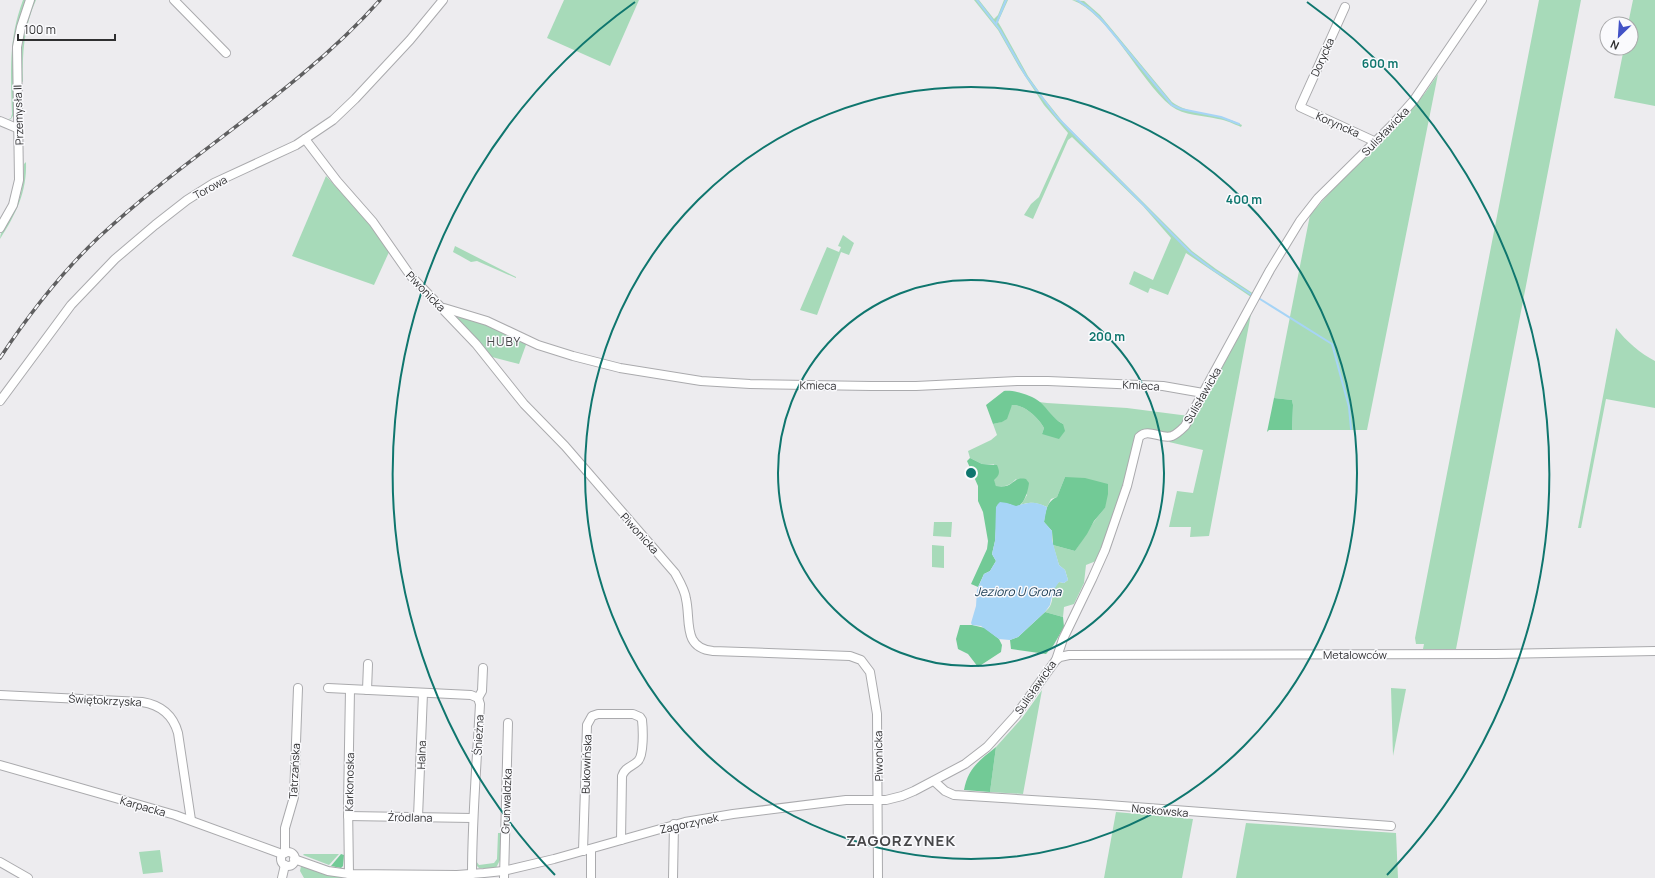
<svg xmlns="http://www.w3.org/2000/svg" width="1655" height="878" font-family="Manrope,sans-serif">
<style>
.green{fill:#a7dab9}
.forest{fill:#72ca96}
.water{fill:#a6d4f6}
.lines{fill:none;stroke-linecap:round;stroke-linejoin:round}
.stream{stroke:#a6d4f6;stroke-width:2}
.minor-casing{stroke:#aaaaad;stroke-width:10}
.minor{stroke:#fff;stroke-width:8}
.rail-casing{stroke:#5f5f60;stroke-width:3.5}
.rail{stroke:#fafafd;stroke-width:2;stroke-dasharray:6;stroke-linecap:butt}
.ring{fill:none;stroke:#0f766e;stroke-width:2}
.labels{text-anchor:middle;dominant-baseline:central;stroke-width:3;stroke-linejoin:round;paint-order:stroke}
.street-label{font-size:11px;fill:#2f2f30;stroke:#fafafd}
.neighbourhood-label{font-size:12px;letter-spacing:1px;fill:#474749;stroke:#fafafd}
.water-label{font-size:12px;font-style:italic;fill:#14374e;stroke:#fafafd}
.district-label{font-size:15px;font-weight:bold;letter-spacing:1px;fill:#474749;stroke:#fafafd}
.centre{fill:#0f766e;stroke:#fafafd;stroke-width:2}
.ring-label{font-size:12px;text-anchor:middle;font-weight:bold;fill:#0f766e;stroke:#fafafd;stroke-width:3;stroke-linejoin:round;paint-order:stroke}
</style>
<rect width="100%" height="100%" fill="#edecef"/>
<!-- green -->
<g class="green">
<path d="M23,0H26C11,39 13,73 14,114L11,119L7,120L11,118L12,114C11,72 8,40 23,0Z"/>
<path d="M34,0H36C24,27 22,53 23,82L21,81C20,52 23,26 34,0Z"/>
<polygon points="564,0 639,0 610,66 547,38"/>
<polygon points="974,0 979,0 994,19 998,15 1004,0 1008,0 998,22 1001,27 1028,76 1043,97 1063,122 1192,251 1216,269 1254,294 1251,297 1186,253 1168,295 1150,288 1148,293 1129,284 1134,271 1153,280 1171,238 1143,206 1072,137 1068,140 1033,219 1024,215 1031,204 1039,197 1068,133 1044,105 1019,67 998,30"/>
<path d="M1072,0L1084,1L1100,15L1172,102C1189,115 1220,113 1242,125L1241,127C1234,124 1226,120 1218,119C1203,115 1184,116 1171,106C1139,80 1109,13 1072,0Z"/>
<polygon points="1539,0 1581,0 1456,649 1423,649 1424,644 1416,644 1415,638"/>
<polygon points="1633,0 1655,0 1655,106 1614,98 1624,48 1631,48 1631,24 1628,24"/>
<polygon points="1438,74 1367,430 1292,430 1293,405 1292,400 1274,398 1310,215 1340,181 1395,129 1425,93"/>
<path d="M26,162C27,192 16,214 0,239C0,229 12,218 16,208C22,194 24,180 24,164Z"/>
<polygon points="326,176 369,223 389,252 374,285 292,256"/>
<polygon points="843,235 854,243 849,255 841,252 817,315 800,310 827,247 839,252 841,247 838,246"/>
<path d="M455,246L516,277V278L477,261L471,262C465,259 459,255 453,252Z"/>
<polygon points="454,313 466,316 527,342 519,364 492,357 453,315"/>
<polygon points="1251,314 1209,536 1190,537 1191,527 1169,527 1177,491 1193,493 1203,450 1169,442 1215,380"/>
<path d="M1616,328C1626,341 1641,354 1655,361V408L1606,399L1581,528H1578Z"/>
<path d="M1039,402L1047,403L1127,408L1189,416L1186,421L1171,434C1161,433 1144,426 1137,434C1127,478 1115,520 1096,561L1086,565L1084,583L1074,604L1064,607L1063,617L1045,612C1047,610 1050,607 1051,604C1054,596 1051,588 1059,582L1064,583L1068,580L1065,570L1059,565L1053,545L1075,551C1085,536 1093,521 1105,508L1065,477L1057,497L1051,499L1047,507C1038,503 1030,501 1021,505L1027,495L1016,479C1009,486 1005,487 996,486L993,480L998,475L994,464H982L970,458L968,451L991,440L997,435L993,424C1012,420 1003,418 1012,405C1024,404 1039,418 1044,428L1042,434L1063,424L1055,419Z"/>
<polygon points="934,522 952,522 951,537 933,536"/>
<polygon points="932,545 944,546 944,568 932,567"/>
<polygon points="1391,688 1406,689 1393,756"/>
<polygon points="1042,690 1023,794 990,792 996,747 1022,718"/>
<polygon points="1116,812 1193,819 1182,878 1104,878"/>
<polygon points="1246,823 1396,833 1398,878 1236,878"/>
<polygon points="498,833 502,833 500,860 496,868 487,870 486,868 479,868 477,866 476,861 479,865 494,863 497,859"/>
<polygon points="160,850 163,872 143,874 139,852"/>
<polygon points="304,854 339,854 329,865 303,855"/>
<polygon points="301,866 308,868 355,878 304,878 300,871"/>
</g>
<!-- forest -->
<g class="forest">
<path d="M1004,391C1015,390 1031,395 1040,402C1049,410 1052,418 1063,424L1065,431L1059,439L1042,434L1044,428C1039,418 1024,404 1012,405L1007,419L1002,422L993,424L986,405Z"/>
<polygon points="1274,398 1292,400 1293,405 1292,430 1269,430 1267,432"/>
<path d="M970,458L982,464L997,465C1000,472 1000,475 994,480L996,486C1015,489 1011,476 1026,479L1029,483C1028,492 1022,514 1010,504H998L995,541L992,554L996,561L990,571L984,574L978,587L971,584L987,549L988,541L983,512L978,501V486L967,461Z"/>
<path d="M1065,477L1085,478L1108,484V494L1105,508L1094,521L1087,534L1075,551L1053,545L1052,531L1044,522C1045,512 1047,501 1057,497Z"/>
<polygon points="1045,612 1063,617 1064,627 1053,646 1046,654 1011,649 1010,640 1018,637"/>
<polygon points="960,625 972,625 985,628 999,639 1002,645 1001,652 978,667 968,654 958,649 956,639"/>
<path d="M996,747L990,792L964,790C968,768 980,760 996,747Z"/>
<polygon points="341,854 344,855 343,866 341,868 331,866"/>
</g>
<!-- water -->
<path class="water" d="M1000,502L1007,503L1016,506C1030,502 1034,501 1047,507L1044,522L1052,531V540L1059,565L1065,570L1068,580L1064,583L1059,582L1053,591L1050,605L1045,612L1018,637L1010,640L999,639L981,626L972,625L971,623L976,606L977,590L984,574L990,571L996,561L992,554L995,541L996,507L998,504Z"/>
<g class="lines">
<!-- stream -->
<g class="stream">
<polyline points="977,0 1000,30 1026,76 1056,116 1190,252 1212,269 1252,295"/>
<polyline points="1077,0 1089,8 1102,20 1172,105 1181,109 1221,117 1239,124"/>
<polyline points="996,24 1006,0"/>
<polyline points="1260,299 1332,344 1349,407 1351,429"/>
</g>
<!-- minor casing -->
<g class="minor-casing">
<g id="minor">
<polyline points="174,0 226,53"/>
<polyline points="1345,7 1300,107 1376,142"/>
<polyline points="0,121 19,129"/>
<path d="M305,139L337,181L373,222L410,275L476,344L524,404L565,446L675,573C680,582 685,590 686,599C691,620 682,648 713,651L850,656L861,660L870,672L877,714L878,878"/>
<polyline points="0,228 13,205 19,180 17,47 21,27 30,0"/>
<polyline points="444,308 487,321 538,345 573,356 620,368 701,381 750,384 871,386 916,386 1017,381 1048,381 1163,386 1203,393"/>
<polyline points="0,401 71,305 115,259 155,225 187,200 214,183 296,145 333,120 355,99 410,40 443,0"/>
<polyline points="1056,660 1060,657 1069,655 1495,654 1655,651"/>
<path d="M328,688L471,695L478,698L480,704C477,761 472,817 472,874"/>
<polyline points="367,690 368,664"/>
<path d="M0,695L142,702C161,705 173,715 178,733L191,820"/>
<polyline points="478,698 482,691 483,668"/>
<polyline points="0,765 175,815 282,854"/>
<polyline points="934,781 945,791 954,795 1095,804 1391,826"/>
<polyline points="348,816 472,818"/>
<polyline points="418,817 423,693"/>
<polyline points="591,849 591,878"/>
<path d="M583,851L587,725L592,716L598,714H633L640,717L642,720C643,729 644,755 638,761C632,767 625,767 622,776L621,840"/>
<circle cx="288" cy="859" r="7"/>
<polyline points="285,853 285,828 294,797 298,688"/>
<path d="M294,859L328,871L349,874L457,875L484,873L503,871L554,859L685,822L733,814L846,800H886L902,796L914,791L965,764L987,747L1016,715L1056,660L1063,639L1092,579L1105,550L1127,486L1139,437C1148,427 1161,440 1172,436C1177,434 1181,430 1185,426L1270,270L1300,221L1318,198L1391,126L1414,100L1482,0"/>
<polyline points="0,862 28,878"/>
<polyline points="349,874 348,804 350,690"/>
<polyline points="282,878 285,865"/>
<polyline points="504,878 508,723"/>
<polyline points="673,878 674,824"/>
</g>
</g>
<!-- minor -->
<use href="#minor" class="minor"/>
<!-- rail casing -->
<g class="rail-casing">
<path id="rail" d="M0,358C29,314 61,273 99,237C189,153 298,92 380,0"/>
</g>
<!-- rail -->
<use href="#rail" class="rail"/>
</g>
<!-- distance rings -->
<g class="ring">
<circle cx="971" cy="473" r="193"/>
<circle cx="971" cy="473" r="386"/>
<path d="M555 875A579 579 0 0 1 635 2M1307 2A579 579 0 0 1 1387 875"/>
</g>
<g class="labels">
<!-- street labels -->
<g class="street-label">
<text transform="translate(1322 57) rotate(-66)">Dorycka</text>
<text transform="translate(18 115) rotate(-92)">Przemysła II</text>
<text transform="translate(1338 124) rotate(24)">Koryncka</text>
<text transform="translate(1385 131) rotate(-46)">Sulisławicka</text>
<text transform="translate(210 187) rotate(-29)">Torowa</text>
<text transform="translate(426 291) rotate(46)">Piwonicka</text>
<text transform="translate(818 385) rotate(1)">Kmieca</text>
<text transform="translate(1141 385) rotate(3)">Kmieca</text>
<text transform="translate(1202 395) rotate(-60)">Sulisławicka</text>
<text transform="translate(640 533) rotate(48)">Piwonicka</text>
<text x="1355" y="654">Metalowców</text>
<text transform="translate(1035 687) rotate(-55)">Sulisławicka</text>
<text transform="translate(105 700) rotate(3)">Świętokrzyska</text>
<text transform="translate(478 735) rotate(-87)">Śnieżna</text>
<text transform="translate(421 755) rotate(-88)">Halna</text>
<text transform="translate(878 756) rotate(-91)">Piwonicka</text>
<text transform="translate(586 764) rotate(-88)">Bukowińska</text>
<text transform="translate(294 771) rotate(-87)">Tatrzańska</text>
<text transform="translate(349 782) rotate(-89)">Karkonoska</text>
<text transform="translate(506 801) rotate(-88)">Grunwaldzka</text>
<text transform="translate(143 806) rotate(16)">Karpacka</text>
<text transform="translate(1160 810) rotate(5)">Noskowska</text>
<text transform="translate(410 817) rotate(1)">Źródlana</text>
<text transform="translate(689 823) rotate(-12)">Zagorzynek</text>
</g>
<!-- neighbourhood labels -->
<g class="neighbourhood-label">
<text x="504" y="341">HUBY</text>
</g>
<!-- water labels -->
<g class="water-label">
<text x="1018" y="591">Jezioro U Grona</text>
</g>
<!-- district labels -->
<g class="district-label">
<text x="901" y="840">ZAGORZYNEK</text>
</g>
</g>
<circle cx="971" cy="473" r="6" class="centre"/>
<g class="ring-label">
<text x="1380" y="68">600 m</text>
<text x="1244" y="204">400 m</text>
<text x="1107" y="341">200 m</text>
</g>
<!-- north arrow -->
<g transform="translate(1619 36) rotate(205)"><circle r="19" fill="#fafafd" stroke="#a9a9ab"/>
<path d="M0-3L7 15L0 10L-7 15Z" fill="#4252c6"/>
<text y="-6" font-size="11" font-weight="bold" text-anchor="middle" fill="#2f2f30">N</text>
</g>
<!-- scale -->
<path d="M18 34v6h97v-6" fill="none" stroke="#2f2f30" stroke-width="2"/>
<text x="24" y="34" font-size="12" fill="#2f2f30" stroke="#fafafd" stroke-width="3" paint-order="stroke">100 m</text>
</svg>
